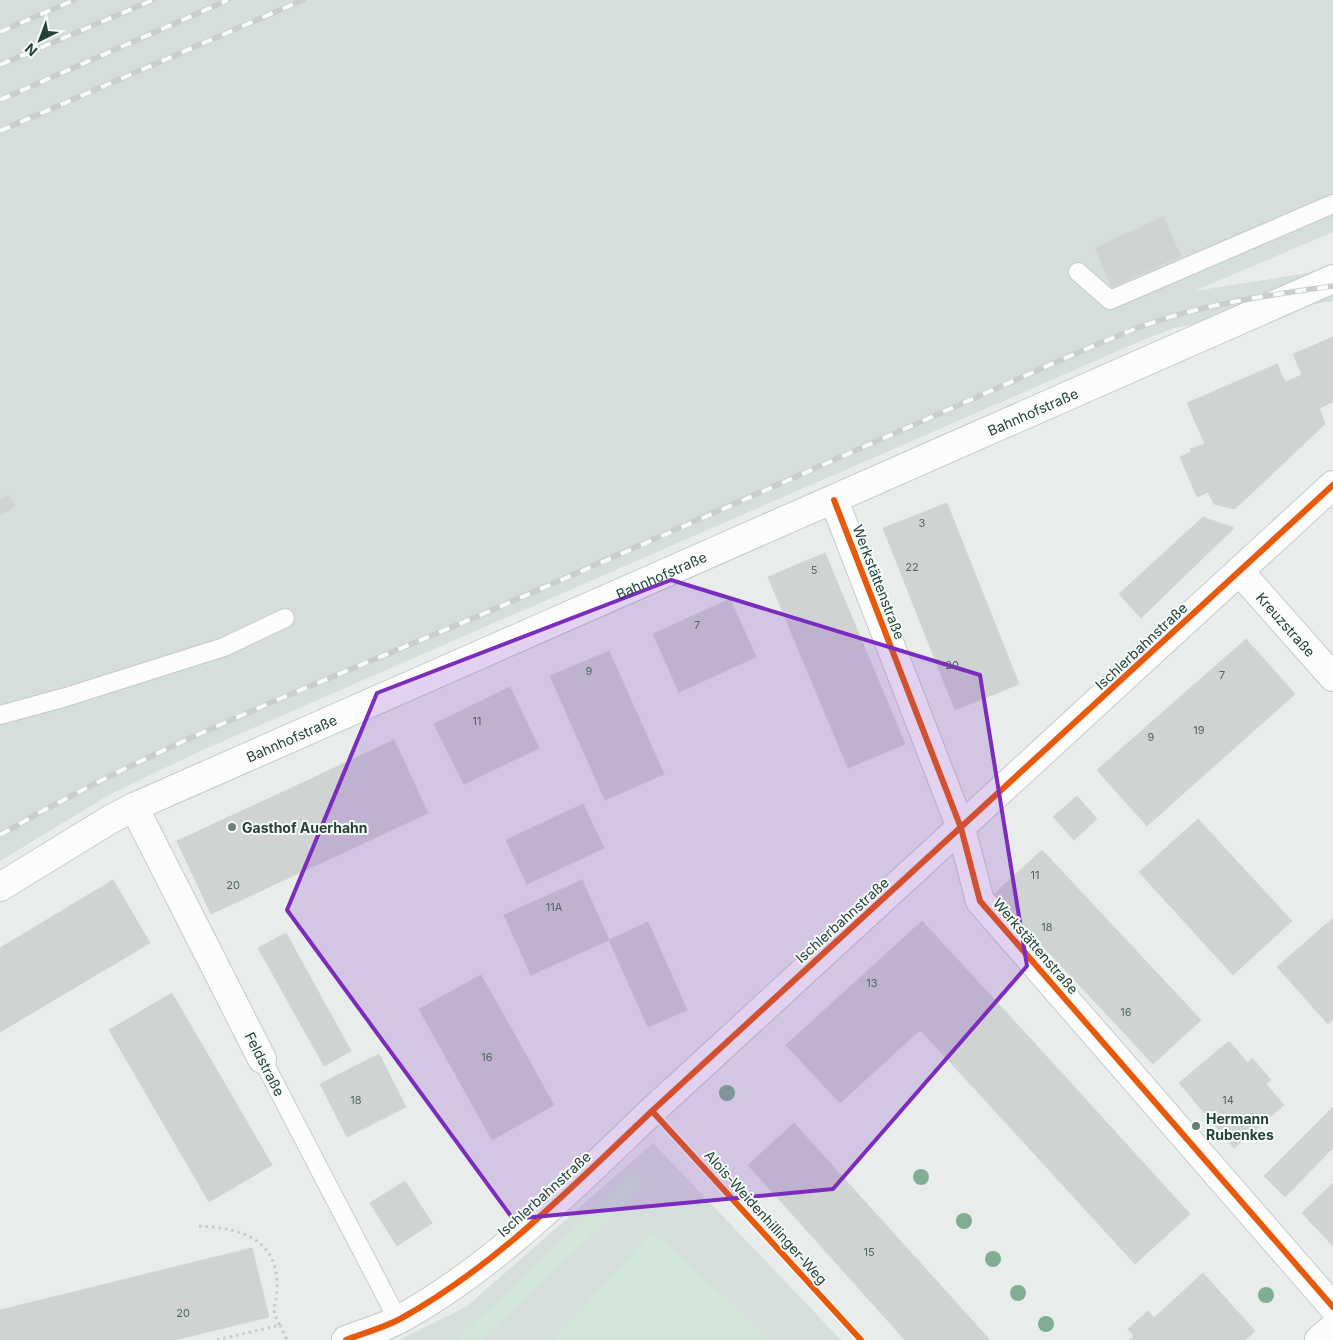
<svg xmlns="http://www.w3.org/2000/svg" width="1333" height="1340" font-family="Inter,sans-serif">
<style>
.built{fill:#d6dedb}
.green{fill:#d1e6d8}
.building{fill:#cfd4d2;stroke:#d1d6d4}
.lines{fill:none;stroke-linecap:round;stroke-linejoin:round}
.service-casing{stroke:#c5cac8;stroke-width:20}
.minor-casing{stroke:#c5cac8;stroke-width:30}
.secondary-casing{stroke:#c3cbc8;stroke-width:30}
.path{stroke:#c3ccca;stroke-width:3;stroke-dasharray:2.5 4;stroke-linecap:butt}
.service{stroke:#fcfcfc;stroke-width:18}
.minor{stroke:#fcfcfc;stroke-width:28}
.secondary{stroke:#fcfcfc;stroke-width:28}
.rail-casing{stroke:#c9cdcc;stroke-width:5.5}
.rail{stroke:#f7fbf9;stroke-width:4;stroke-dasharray:11;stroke-linecap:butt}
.cycleway-casing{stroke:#f7fbf9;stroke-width:9}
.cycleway{stroke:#e8590c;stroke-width:6}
.tree{fill:#81ae93}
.marked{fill:#7b2cbf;fill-opacity:0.2;stroke:#7b2cbf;stroke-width:4;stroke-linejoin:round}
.poi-dot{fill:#697e78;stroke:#f7fbf9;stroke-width:2}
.labels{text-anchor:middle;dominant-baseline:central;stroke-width:4;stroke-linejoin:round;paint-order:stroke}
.number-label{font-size:11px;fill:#506761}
.street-label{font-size:14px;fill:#24423a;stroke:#f7fbf9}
.poi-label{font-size:14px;font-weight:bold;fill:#24423a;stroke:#f7fbf9;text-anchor:start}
</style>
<rect width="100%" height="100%" fill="#e8edeb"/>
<!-- built -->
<g class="built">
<polygon points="0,0 1333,0 1333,232 1194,291 1333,269 1333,301 1174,328 1148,338 196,753 107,796 0,861"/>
<polygon points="653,1143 841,1340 399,1340 466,1307"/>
</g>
<!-- green -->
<g class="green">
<polygon points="633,1172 645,1184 481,1340 457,1340"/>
<polygon points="653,1232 770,1340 553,1340"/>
</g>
<!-- building -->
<g class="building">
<polygon points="1163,217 1181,256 1112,287 1095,248"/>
<polygon points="1333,337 1333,402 1319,408 1325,424 1235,509 1214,504 1208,492 1197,497 1180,457 1191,452 1190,449 1205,444 1187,403 1277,364 1285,382 1302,375 1293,354"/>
<polygon points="8,495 15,506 0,516 0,500"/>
<polygon points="947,503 1019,684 955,710 883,528"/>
<polygon points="1203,517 1234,528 1141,618 1119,594"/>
<polygon points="825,553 905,744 848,768 768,577"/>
<polygon points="730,599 756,657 679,692 653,634"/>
<polygon points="1246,639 1295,694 1147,826 1097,770"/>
<polygon points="609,651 664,774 605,800 550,676"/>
<polygon points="510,687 539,748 464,784 434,724"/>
<polygon points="394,740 428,813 336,856 302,783"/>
<polygon points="302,783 336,856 211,914 177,841"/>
<polygon points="1077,796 1097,819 1074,840 1053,817"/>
<polygon points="583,804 604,848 527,884 506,840"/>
<polygon points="1198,819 1292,921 1233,975 1139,872"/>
<polygon points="1042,850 1201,1020 1153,1064 994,894"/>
<polygon points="113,880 150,943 0,1032 0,948"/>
<polygon points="582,880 609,940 531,975 504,915"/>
<polygon points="1333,918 1333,1019 1328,1024 1277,967"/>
<polygon points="922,921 1028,1036 973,1087 920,1030 840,1103 786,1045"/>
<polygon points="648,922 687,1010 648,1027 609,940"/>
<polygon points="286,933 351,1051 324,1066 258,948"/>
<polygon points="481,975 554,1105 492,1140 419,1009"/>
<polygon points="172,993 272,1165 209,1202 109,1030"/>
<polygon points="1028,1036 1190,1214 1135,1264 973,1087"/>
<polygon points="1229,1041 1248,1063 1252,1058 1271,1080 1266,1084 1284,1105 1234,1148 1179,1083"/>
<polygon points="379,1054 406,1107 347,1137 320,1084"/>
<polygon points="1333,1107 1333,1148 1285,1197 1264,1176"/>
<polygon points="794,1123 990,1340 905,1340 748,1165"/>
<polygon points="405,1181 432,1223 397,1246 370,1203"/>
<polygon points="1333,1183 1333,1246 1302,1213"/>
<polygon points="252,1248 269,1317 175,1340 0,1340 0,1310"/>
<polygon points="1203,1273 1255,1331 1245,1340 1129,1340 1134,1336 1128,1329 1148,1311 1154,1318"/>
</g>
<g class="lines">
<!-- service casing -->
<g class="service-casing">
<g id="service">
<polyline points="1078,272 1110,300 1333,204"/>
<polyline points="0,715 66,697 224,647 285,618"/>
<polyline points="262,1059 398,1320"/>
</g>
</g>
<!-- minor casing -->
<g class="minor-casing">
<g id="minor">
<polyline points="834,500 961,828 980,901 1333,1307"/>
<path id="s1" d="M1239,571L1333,677"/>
<polyline points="134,807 262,1059"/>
<path d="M346,1340C364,1333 383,1328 400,1319C496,1266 573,1186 652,1111L1333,485"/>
<polyline points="1319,1340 1333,1328"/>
</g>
</g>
<!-- secondary casing -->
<g class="secondary-casing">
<g id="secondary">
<path id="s2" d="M0,887L111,819L134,807L1333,279"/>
</g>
</g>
<!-- path -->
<g class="path">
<path d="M199,1226C241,1228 279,1239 277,1289C277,1306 269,1308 280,1325L217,1340"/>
<polyline points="280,1325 287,1340"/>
</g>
<!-- service -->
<use href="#service" class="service"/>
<!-- minor -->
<use href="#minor" class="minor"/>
<!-- secondary -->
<use href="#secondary" class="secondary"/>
<!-- rail casing -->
<g class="rail-casing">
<g id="rail">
<polyline points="0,32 74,0"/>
<polyline points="0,65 153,0"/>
<polyline points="0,100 228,0"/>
<polyline points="0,131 303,0"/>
<path d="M0,835C151,747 315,685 476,617C682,528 887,436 1093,346C1110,339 1126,332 1143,326C1203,304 1270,295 1333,286"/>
</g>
</g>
<!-- rail -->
<use href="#rail" class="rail"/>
<!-- cycleway casing -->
<g class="cycleway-casing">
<g id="cycleway">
<polyline points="834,500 961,828 980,901 1333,1307"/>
<polyline points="652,1111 861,1340"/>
<path d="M346,1340C364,1333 383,1328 400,1319C496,1266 573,1186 652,1111L1333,485"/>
</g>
</g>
<!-- cycleway -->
<use href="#cycleway" class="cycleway"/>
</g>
<!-- trees -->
<g class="tree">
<circle cx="727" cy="1093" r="8"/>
<circle cx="921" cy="1177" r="8"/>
<circle cx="964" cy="1221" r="8"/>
<circle cx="993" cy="1259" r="8"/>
<circle cx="1018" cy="1293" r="8"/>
<circle cx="1266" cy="1295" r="8"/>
<circle cx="1046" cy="1324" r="8"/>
</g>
<!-- marked area -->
<path class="marked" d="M671,580L980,675L1027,966L833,1189L513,1219L287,910L377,693Z"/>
<!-- markers -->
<g class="poi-dot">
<circle cx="232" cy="827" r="5"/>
<circle cx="1196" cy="1126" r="5"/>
</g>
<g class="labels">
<!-- number labels -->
<g class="number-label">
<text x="922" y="523">3</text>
<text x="912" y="567">22</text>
<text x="814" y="570">5</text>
<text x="697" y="625">7</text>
<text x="952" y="665">20</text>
<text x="589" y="671">9</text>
<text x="1222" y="675">7</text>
<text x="477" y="721">11</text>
<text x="1199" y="730">19</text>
<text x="1151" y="737">9</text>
<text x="1035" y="875">11</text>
<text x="233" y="885">20</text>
<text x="554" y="907">11A</text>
<text x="1047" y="927">18</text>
<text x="872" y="983">13</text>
<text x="1126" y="1012">16</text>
<text x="487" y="1057">16</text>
<text x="356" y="1100">18</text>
<text x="1228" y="1100">14</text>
<text x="869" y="1252">15</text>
<text x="183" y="1313">20</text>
</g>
<!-- street labels -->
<g class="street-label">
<text stroke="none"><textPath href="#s2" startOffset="1138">Bahnhofstraße</textPath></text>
<text stroke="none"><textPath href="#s2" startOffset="732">Bahnhofstraße</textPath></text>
<text transform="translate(879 582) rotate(69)">Werkstättenstraße</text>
<text stroke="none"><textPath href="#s1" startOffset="71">Kreuzstraße</textPath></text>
<text transform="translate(1141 646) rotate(-43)">Ischlerbahnstraße</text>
<text stroke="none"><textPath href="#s2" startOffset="328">Bahnhofstraße</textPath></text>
<text transform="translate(842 920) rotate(-42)">Ischlerbahnstraße</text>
<text transform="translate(1036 946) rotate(49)">Werkstättenstraße</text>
<text transform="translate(265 1064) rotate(63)">Feldstraße</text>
<text transform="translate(544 1194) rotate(-42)">Ischlerbahnstraße</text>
<text transform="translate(766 1217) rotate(48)">Alois-Weidenhillinger-Weg</text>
</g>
<!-- poi labels -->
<g class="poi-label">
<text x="242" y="827">Gasthof Auerhahn</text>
<text x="1206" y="1118">Hermann<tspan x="1206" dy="16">Rubenkes</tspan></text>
</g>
</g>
<!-- north arrow -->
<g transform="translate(40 40) rotate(222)" stroke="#f7fbf9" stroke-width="4" paint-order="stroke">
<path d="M0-4L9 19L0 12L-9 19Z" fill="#24423a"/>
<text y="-8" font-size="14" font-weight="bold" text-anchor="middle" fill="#24423a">N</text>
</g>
</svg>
